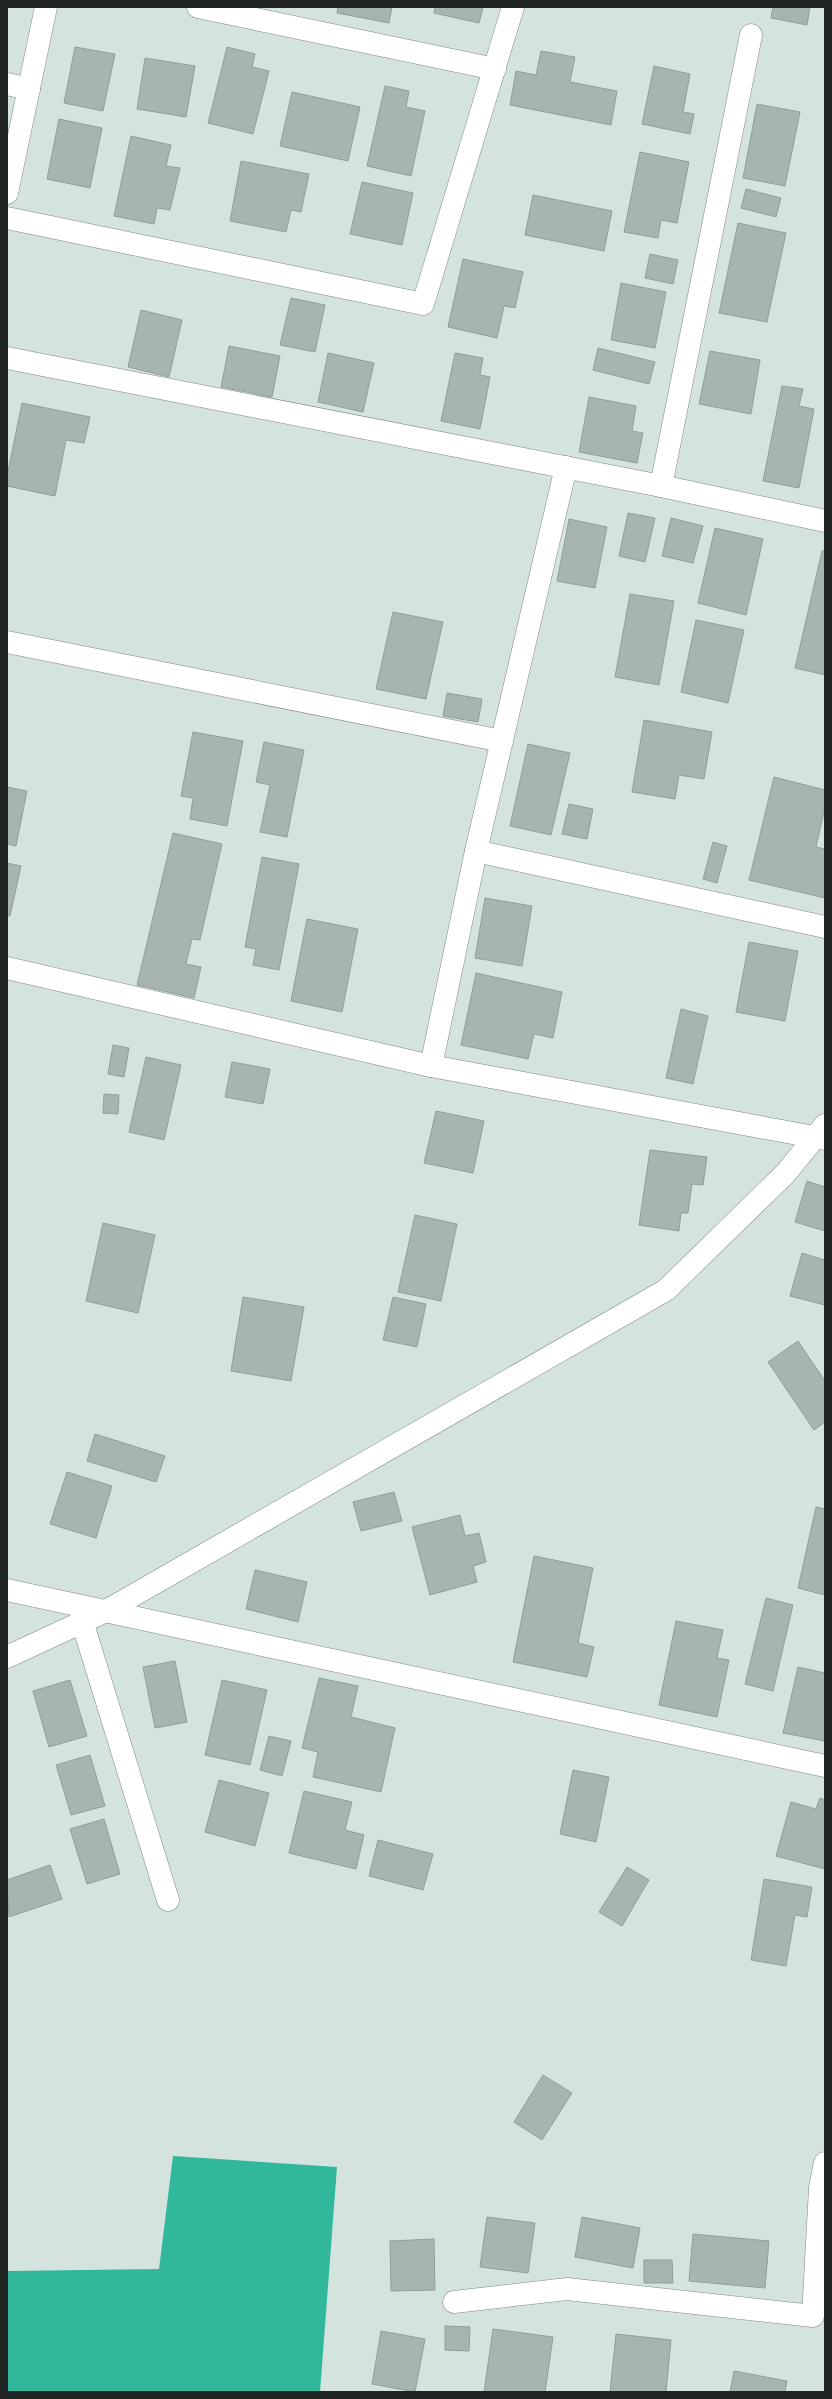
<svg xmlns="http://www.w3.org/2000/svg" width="832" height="2399" font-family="'Space Grotesk',sans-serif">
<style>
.forest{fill:#31b89b}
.building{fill:#a7b5b1;stroke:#919f9a}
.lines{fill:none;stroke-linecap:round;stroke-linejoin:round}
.street-casing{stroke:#7c8a86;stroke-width:23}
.secondary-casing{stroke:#7c8a86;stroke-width:23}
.street{stroke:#fff;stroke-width:22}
.secondary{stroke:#fff;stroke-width:22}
</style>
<rect width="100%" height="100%" fill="#d4e3de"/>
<!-- forest -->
<polygon class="forest" points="173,2156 337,2167 320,2392 7,2392 7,2271 159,2269"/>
<!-- building -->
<g class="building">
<polygon points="338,7 392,7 389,23 337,13"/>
<polygon points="435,7 483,7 479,23 434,13"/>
<polygon points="773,7 810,7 807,25 771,18"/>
<polygon points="75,47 115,54 103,111 64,103"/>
<polygon points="227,47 255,54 252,67 269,71 253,134 208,123"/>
<polygon points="541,51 575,57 570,82 617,91 611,125 510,105 516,71 536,75"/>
<polygon points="145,58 195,66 186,117 137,109"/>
<polygon points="654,66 690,74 683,112 694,114 690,134 642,124"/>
<polygon points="385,86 409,91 406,107 425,111 411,176 367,166"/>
<polygon points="292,92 360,107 348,161 280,146"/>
<polygon points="757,104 800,112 785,186 743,178"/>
<polygon points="59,119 102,128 90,188 47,179"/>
<polygon points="131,136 171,145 166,166 180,168 170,210 157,208 154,224 114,216"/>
<polygon points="640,152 689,162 677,223 661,220 658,238 624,232"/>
<polygon points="241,161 309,174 301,212 291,210 286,232 230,221"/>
<polygon points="362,182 413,193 402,245 350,234"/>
<polygon points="746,189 781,198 776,217 741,208"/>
<polygon points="533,195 612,211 604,251 525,235"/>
<polygon points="738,223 786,233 767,322 719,313"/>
<polygon points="650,254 678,260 673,284 645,278"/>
<polygon points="463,259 523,272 515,308 504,306 497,338 448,327"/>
<polygon points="621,283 666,292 655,348 611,340"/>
<polygon points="291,298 325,305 315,352 280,345"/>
<polygon points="141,310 182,320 169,377 128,367"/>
<polygon points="229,346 280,356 272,397 221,387"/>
<polygon points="598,348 655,362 649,384 593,370"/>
<polygon points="710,351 760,360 751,414 699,404"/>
<polygon points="328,353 374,363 363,412 318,402"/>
<polygon points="455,353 483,358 480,375 490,377 480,429 441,421"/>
<polygon points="782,386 803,389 799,406 814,409 799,488 763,481"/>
<polygon points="589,397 636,406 632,431 643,433 637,463 579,452"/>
<polygon points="22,403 90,417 84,443 66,440 55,496 7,486 7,476"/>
<polygon points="628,513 655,518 645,562 619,556"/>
<polygon points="671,518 703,526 693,563 662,556"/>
<polygon points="569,519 607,527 595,588 557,581"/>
<polygon points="715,528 763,539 746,615 698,603"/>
<polygon points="822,551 825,551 825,675 795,668"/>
<polygon points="630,594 674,601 659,685 615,677"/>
<polygon points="393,612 443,622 426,699 376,689"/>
<polygon points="696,620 744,630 728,703 681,692"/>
<polygon points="447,693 482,699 478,722 443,716"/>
<polygon points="644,720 712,732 704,779 679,775 675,799 632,792"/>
<polygon points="193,732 243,741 227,826 190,819 193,798 181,796"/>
<polygon points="264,742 304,750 287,837 260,832 270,785 256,782"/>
<polygon points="528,744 570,753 551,835 510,826"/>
<polygon points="774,777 825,790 825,807 816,847 825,849 825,898 749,880"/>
<polygon points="7,787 27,791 16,846 7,844"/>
<polygon points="569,804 593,809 587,839 562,834"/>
<polygon points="173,833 222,844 200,940 192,939 186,964 201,967 194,998 137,985"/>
<polygon points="713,842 727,846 717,883 703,879"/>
<polygon points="262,857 299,864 279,970 253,965 256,949 245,947"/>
<polygon points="7,863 21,866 10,916 7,915"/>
<polygon points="485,898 532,906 522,966 475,958"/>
<polygon points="307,919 358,929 342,1012 291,1001"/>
<polygon points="749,942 798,951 785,1021 736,1012"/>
<polygon points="476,973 562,992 553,1038 534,1034 528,1059 461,1045"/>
<polygon points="681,1009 708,1016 693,1084 666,1078"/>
<polygon points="113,1045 129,1048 124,1077 108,1074"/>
<polygon points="146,1057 181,1065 164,1140 129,1132"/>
<polygon points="232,1062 270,1069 263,1104 225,1097"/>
<polygon points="104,1094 119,1095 118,1114 103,1113"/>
<polygon points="436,1111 484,1121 473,1173 424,1163"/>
<polygon points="650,1150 707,1157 703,1185 692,1184 688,1213 681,1213 679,1231 639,1225"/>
<polygon points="807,1181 825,1187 825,1231 795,1222"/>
<polygon points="415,1215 457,1224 441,1301 398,1292"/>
<polygon points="103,1223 155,1235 138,1313 86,1301"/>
<polygon points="802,1253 825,1260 825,1305 790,1296"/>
<polygon points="243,1297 304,1307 291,1381 231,1371"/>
<polygon points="393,1297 426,1304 417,1347 383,1340"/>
<polygon points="798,1341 825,1381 825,1422 814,1430 768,1362"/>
<polygon points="95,1434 165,1456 156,1482 87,1461"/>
<polygon points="67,1472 112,1486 96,1538 50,1524"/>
<polygon points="394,1492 402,1521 361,1531 353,1502"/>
<polygon points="816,1507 825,1509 825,1595 798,1588"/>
<polygon points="460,1515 465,1536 479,1533 486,1562 473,1566 477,1582 430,1595 412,1527"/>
<polygon points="534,1556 593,1568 578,1643 594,1647 587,1677 513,1662"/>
<polygon points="255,1570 307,1582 298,1622 246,1609"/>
<polygon points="766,1598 793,1605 773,1691 745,1684"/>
<polygon points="676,1621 723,1630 717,1658 729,1660 717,1717 659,1705"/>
<polygon points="175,1661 187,1722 155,1728 143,1667"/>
<polygon points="798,1667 825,1673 825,1741 783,1733"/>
<polygon points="319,1678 358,1686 351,1717 395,1728 381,1792 313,1777 318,1752 302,1748"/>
<polygon points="70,1680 87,1736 49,1747 33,1691"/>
<polygon points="222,1680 267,1690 250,1765 205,1755"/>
<polygon points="269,1736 291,1741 282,1776 260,1770"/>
<polygon points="90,1755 105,1806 71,1815 56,1765"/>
<polygon points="573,1770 609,1777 596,1842 560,1834"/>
<polygon points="219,1780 269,1793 255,1846 205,1832"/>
<polygon points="304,1791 352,1802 345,1830 364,1835 356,1869 289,1853"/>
<polygon points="820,1798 825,1800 825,1869 776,1856 791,1802 816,1809"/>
<polygon points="104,1819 120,1874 87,1884 70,1829"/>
<polygon points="378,1840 433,1854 423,1890 369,1876"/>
<polygon points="50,1865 62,1899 9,1917 7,1880"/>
<polygon points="627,1867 649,1880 622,1926 599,1912"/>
<polygon points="764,1879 812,1887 807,1917 795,1915 786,1966 751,1960"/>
<polygon points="543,2075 572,2093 542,2140 514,2122"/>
<polygon points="487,2217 535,2223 528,2273 480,2267"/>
<polygon points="582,2217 640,2228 633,2268 575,2257"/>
<polygon points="693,2234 769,2241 765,2288 689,2281"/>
<polygon points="434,2239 435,2290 391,2291 390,2241"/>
<polygon points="644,2260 672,2260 673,2283 644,2283"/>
<polygon points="445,2326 470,2327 469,2351 445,2350"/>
<polygon points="493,2329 553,2337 545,2392 484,2392"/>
<polygon points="381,2331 425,2339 415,2392 372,2384"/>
<polygon points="616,2334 671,2340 666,2392 610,2392"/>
<polygon points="734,2371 787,2381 785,2392 730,2392"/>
</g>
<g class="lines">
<!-- street casing -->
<g class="street-casing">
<g id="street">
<polyline points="198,7 495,69"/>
<polyline points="7,84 29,89"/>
<polyline points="7,193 46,7"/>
<polyline points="7,218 423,304 513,7"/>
<polyline points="7,358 661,486 825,521"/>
<polyline points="661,486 751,35"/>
<polyline points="7,642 502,741"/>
<polyline points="476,851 825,927"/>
<polyline points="7,968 431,1066 825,1139"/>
<polyline points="431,1066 476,851 566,467"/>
<polyline points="7,1590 825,1766"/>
<polyline points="82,1621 168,1900"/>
<polyline points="454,2302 567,2289 813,2316 820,2188 825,2163"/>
</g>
</g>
<!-- secondary casing -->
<g class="secondary-casing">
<polyline id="secondary" points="7,1657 106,1611 666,1290 785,1174 825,1125"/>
</g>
<!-- street -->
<use href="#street" class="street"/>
<!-- secondary -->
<use href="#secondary" class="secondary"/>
</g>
<!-- border -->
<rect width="832" height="2399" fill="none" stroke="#212624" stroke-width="16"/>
</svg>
